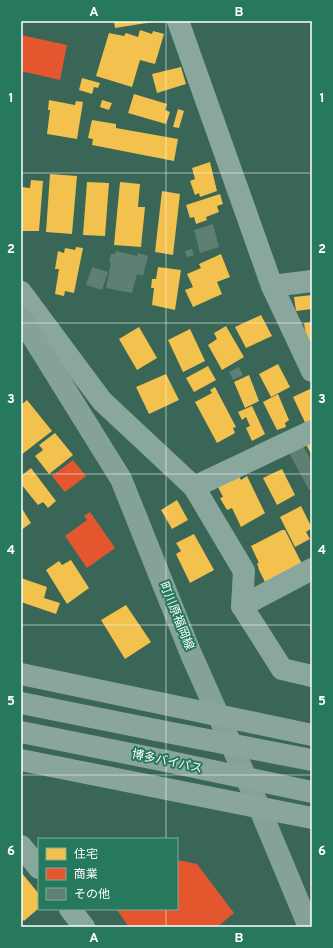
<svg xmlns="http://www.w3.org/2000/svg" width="333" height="948" font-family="Overpass,'Noto Sans JP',sans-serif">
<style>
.homes{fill:#f2c14e}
.shops{fill:#e4572e}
.building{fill:#5d8072}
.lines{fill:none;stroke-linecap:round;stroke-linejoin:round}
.minor{stroke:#89a79d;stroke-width:22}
.secondary{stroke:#84a297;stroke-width:22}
.trunk{stroke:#8aa69c;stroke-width:22}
.trunk-bridge{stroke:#8aa69c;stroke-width:22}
.grid{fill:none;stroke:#fff;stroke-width:1;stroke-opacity:0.55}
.labels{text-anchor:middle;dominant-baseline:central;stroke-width:4;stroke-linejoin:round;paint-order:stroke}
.street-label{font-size:12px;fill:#fff;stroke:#26795c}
.neatline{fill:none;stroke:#fff;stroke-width:1.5}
.grid-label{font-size:13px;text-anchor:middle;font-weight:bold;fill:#fff}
</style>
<rect width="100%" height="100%" fill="#396656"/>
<!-- homes -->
<g class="homes">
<polygon points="114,21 152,21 153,22 115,28"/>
<polygon points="140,30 152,34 153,31 164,34 155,64 140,60 132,87 96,76 109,33 124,36 126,33 138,37"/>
<polygon points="181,67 186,84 157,93 152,74"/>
<polygon points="82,78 100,83 98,88 94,87 92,94 79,90"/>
<polygon points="134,94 167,104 165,110 170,112 166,124 128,113"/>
<polygon points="49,100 75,105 76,101 83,102 77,139 47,134 50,110 48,110"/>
<polygon points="102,100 112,103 109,110 100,107"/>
<polygon points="178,109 184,111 179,128 173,127"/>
<polygon points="92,120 116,124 116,128 178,139 174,161 92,145 93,139 88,138"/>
<polygon points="210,162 217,191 200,197 199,193 195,195 190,181 195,179 192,168"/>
<polygon points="50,174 77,176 72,234 46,232"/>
<polygon points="31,180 43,181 39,231 21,231 21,187 30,188"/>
<polygon points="87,182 109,183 105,236 83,235"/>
<polygon points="120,182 140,184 138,207 145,207 141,247 114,245"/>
<polygon points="162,191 180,194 173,255 155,252"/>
<polygon points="220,194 223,204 217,206 219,212 206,217 207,220 196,224 194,217 190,218 186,205"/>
<polygon points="76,247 83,248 74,293 65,291 64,296 55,294 59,269 55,269 58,251 64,253 65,248 75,250"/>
<polygon points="221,254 230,277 217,282 222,294 193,307 185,290 193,287 187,274 201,268 199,264"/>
<polygon points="158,267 181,270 175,310 152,305 154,288 151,288 152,279 156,279"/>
<polygon points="312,295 312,309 296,311 294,297"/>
<polygon points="261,315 272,336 246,348 235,327"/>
<polygon points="312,322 312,342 307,342 304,323"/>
<polygon points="226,326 244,357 222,370 208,345 217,339 214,333"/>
<polygon points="139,327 157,358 137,370 119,339"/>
<polygon points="190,329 205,361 183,372 168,340"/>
<polygon points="278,364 290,387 271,397 259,374"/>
<polygon points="208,366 216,380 194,392 186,378"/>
<polygon points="166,374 179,400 149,414 136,387"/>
<polygon points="249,375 259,401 245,408 234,382"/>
<polygon points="215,387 236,427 233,428 235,433 217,443 195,402 212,393 210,390"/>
<polygon points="310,389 312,392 312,429 309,431 293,397"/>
<polygon points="278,394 289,420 285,423 286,427 277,430 263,402"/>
<polygon points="27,400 52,431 21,455 21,405"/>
<polygon points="252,406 265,434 252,441 246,428 250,426 246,417 242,420 238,412"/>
<polygon points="55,433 73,455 49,474 35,456 43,450 39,445"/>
<polygon points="312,440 312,456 306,444"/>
<polygon points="31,468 56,501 48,508 43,502 38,505 21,484 21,476"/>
<polygon points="282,469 295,495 277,505 263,478"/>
<polygon points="239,476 241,480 247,476 265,513 241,527 232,508 227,510 220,498 223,497 218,487"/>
<polygon points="177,500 188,520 172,529 161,510"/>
<polygon points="301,506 312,528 306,532 310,539 295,547 280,517"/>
<polygon points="21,507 31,523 21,530"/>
<polygon points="282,530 285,530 304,568 267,586 259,570 257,563 259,563 251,546"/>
<polygon points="194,534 214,570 190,583 176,554 181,551 176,543"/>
<polygon points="71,560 89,588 67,604 46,570 59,561 62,565"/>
<polygon points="21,578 47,587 44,598 60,603 56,614 21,602"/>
<polygon points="126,605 151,642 125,659 101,620"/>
<polygon points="21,872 39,894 39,908 24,921 21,917"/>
</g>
<!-- shops -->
<g class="shops">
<polygon points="21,35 67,45 60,80 21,71"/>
<polygon points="73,460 86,476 65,492 52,476"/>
<polygon points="90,512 115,548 87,568 65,536 87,520 84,516"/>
<polygon points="177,860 197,864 234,913 217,927 129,927 117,910 118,909 177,909"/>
</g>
<!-- building -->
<g class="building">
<polygon points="213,224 219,247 200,253 194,230"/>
<polygon points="192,249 194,255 187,257 185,251"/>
<polygon points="116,251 137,256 138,253 148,256 143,276 137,274 132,293 106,288 111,263 109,263 111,254 115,254"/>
<polygon points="92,267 108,272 102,290 86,285"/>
<polygon points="239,367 243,375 233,380 229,372"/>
<polygon points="303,446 312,462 312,489 309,490 289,453"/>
</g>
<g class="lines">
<!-- minor -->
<g class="minor">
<polyline points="178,21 272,286 312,371"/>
<polyline points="272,286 312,281"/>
<polyline points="21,292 102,401 194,487 244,571 242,606 282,669 312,676"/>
<polyline points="194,487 312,431"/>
<polyline points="242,606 312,569"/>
<polyline points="21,846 39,868"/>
<polyline points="70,909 84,927"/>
</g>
<!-- secondary -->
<polyline class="secondary" points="21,318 121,479 191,654 259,807 309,927"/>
<!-- trunk -->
<g class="trunk">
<polyline points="21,674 312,735"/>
<polyline points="21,703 156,730"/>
<polyline points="21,732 166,761"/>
<polyline points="21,760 312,818"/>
</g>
<!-- trunk-bridge -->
<g class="trunk-bridge">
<polyline points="156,730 312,760"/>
<polyline points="166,761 312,792"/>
</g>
</g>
<!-- grid -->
<path class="grid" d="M166,21V839M21,173H312M21,323H312M21,474H312M21,625H312M21,775H312M166,909V927"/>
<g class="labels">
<!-- street labels -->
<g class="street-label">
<text transform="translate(176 616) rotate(68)">町川原福岡線</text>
<text transform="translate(167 762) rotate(12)">博多バイパス</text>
</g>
</g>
<!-- border -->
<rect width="333" height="948" fill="none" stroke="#26795c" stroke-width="44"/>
<!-- legend -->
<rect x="38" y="838" width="140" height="72" fill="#26795c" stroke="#7daf9d"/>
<rect x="46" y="848" width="20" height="12" fill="#f2c14e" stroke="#7daf9d"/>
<text x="74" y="858" font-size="12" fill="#ffffff">住宅</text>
<rect x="46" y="868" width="20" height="12" fill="#e4572e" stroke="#7daf9d"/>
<text x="74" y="878" font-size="12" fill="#ffffff">商業</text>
<rect x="46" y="888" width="20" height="12" fill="#5d8072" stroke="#7daf9d"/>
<text x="74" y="898" font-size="12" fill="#ffffff">その他</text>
<rect x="22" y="22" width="289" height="904" class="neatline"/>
<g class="grid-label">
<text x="94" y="16">A</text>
<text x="239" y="16">B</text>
<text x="11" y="102">1</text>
<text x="322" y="102">1</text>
<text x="11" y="253">2</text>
<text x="322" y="253">2</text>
<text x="11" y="403">3</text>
<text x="322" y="403">3</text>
<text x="11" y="554">4</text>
<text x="322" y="554">4</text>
<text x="11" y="705">5</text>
<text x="322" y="705">5</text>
<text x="11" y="855">6</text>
<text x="322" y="855">6</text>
<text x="94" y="942">A</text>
<text x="239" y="942">B</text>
</g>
</svg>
